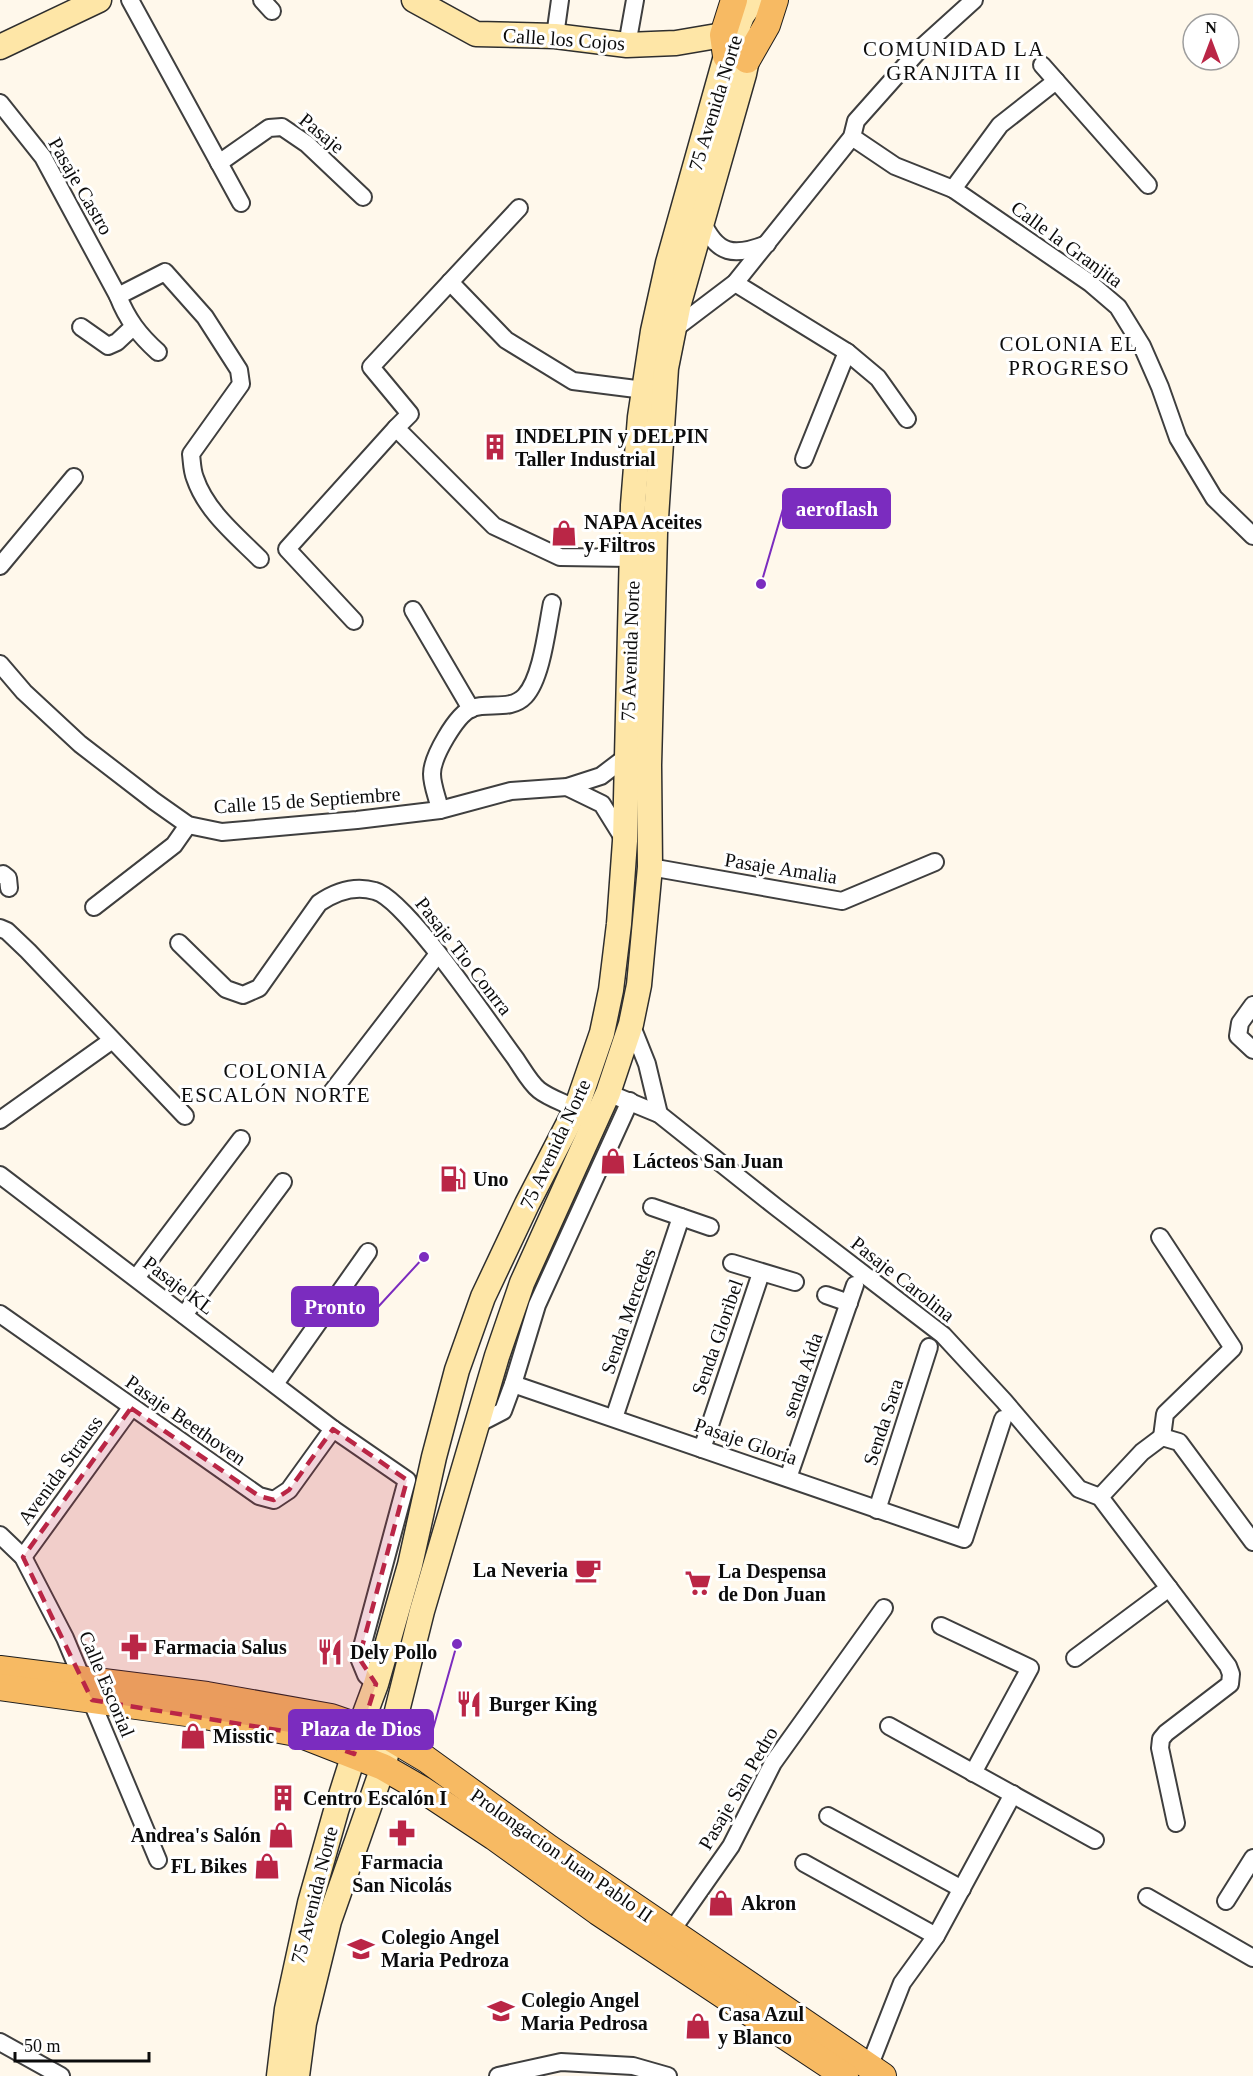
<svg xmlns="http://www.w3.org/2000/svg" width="1253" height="2076" font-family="'Times New Roman',serif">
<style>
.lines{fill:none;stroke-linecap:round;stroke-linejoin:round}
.street-casing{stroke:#3f3f3f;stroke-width:20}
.secondary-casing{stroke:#2e2e2e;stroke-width:27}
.primary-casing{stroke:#1d1d1d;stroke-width:28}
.street{stroke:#fff;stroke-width:16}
.secondary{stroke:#fee6a7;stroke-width:24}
.primary{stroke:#f7ba63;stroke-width:26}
.marked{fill:#ba2646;fill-opacity:0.2;stroke:#ba2646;stroke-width:4.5;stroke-dasharray:12 8;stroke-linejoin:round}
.labels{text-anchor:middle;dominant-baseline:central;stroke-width:6;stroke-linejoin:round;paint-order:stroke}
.street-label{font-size:20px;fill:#0c0c0c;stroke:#fff}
.poi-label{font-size:20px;font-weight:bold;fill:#0c0c0c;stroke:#fff;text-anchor:start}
.neighbourhood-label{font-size:21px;letter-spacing:1.5px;fill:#0c0c0c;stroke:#fff}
.leader{fill:none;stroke:#7b2cbf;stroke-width:2}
.callout-dot{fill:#7b2cbf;stroke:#fff;stroke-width:2}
.callout{fill:#7b2cbf;stroke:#7b2cbf;stroke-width:2}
.callout-label{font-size:21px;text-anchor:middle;font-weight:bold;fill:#fff}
</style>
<rect width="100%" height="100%" fill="#fff8eb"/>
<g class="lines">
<!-- street casing -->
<g class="street-casing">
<g id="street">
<polyline points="130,0 241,203"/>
<polyline points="262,0 272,11"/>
<polyline points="555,36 560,0"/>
<polyline points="627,45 635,0"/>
<polyline points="1042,65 1148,185"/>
<path d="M0,103L43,157L118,296C127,319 139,335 158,352"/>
<polyline points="852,137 895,166 953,189 1090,283 1118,307 1142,346 1160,387 1178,438 1214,498 1253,536"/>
<polyline points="219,163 269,128 282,127 307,144 363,197"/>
<polyline points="953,189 1000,125 1056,81"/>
<polyline points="519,208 371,367 410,414 396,428 494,526 560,557 632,558"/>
<path d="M702,221C717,255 734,257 767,244"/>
<polyline points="450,282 506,340 573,381 644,390"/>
<polyline points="735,283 847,352 878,378 907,419"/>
<path d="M118,296L165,272L205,317L239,370L241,384L191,454C192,462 192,471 195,478C206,511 236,535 260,559"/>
<polyline points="81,327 108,346 117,342 133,327"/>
<polyline points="673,330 735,283 852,137 856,121 921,48 974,0"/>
<polyline points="804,459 847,352"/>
<polyline points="0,566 74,477"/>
<polyline points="413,610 471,709"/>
<polyline points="354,621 287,549 396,428"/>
<polyline points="0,664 24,692 80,744 154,801 188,825 222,832 357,820 440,810 511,791 567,787 601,776 626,757"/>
<polyline points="567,787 602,804 625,841"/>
<path d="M440,810C438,799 432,786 432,774C432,757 456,715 472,708C489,702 511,711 525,696C542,678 547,627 552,603"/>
<polyline points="650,867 842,901 935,862"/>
<polyline points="0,875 3,874 8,878 9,888"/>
<polyline points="94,907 174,845 188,825"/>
<polyline points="0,928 7,931 28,951 185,1116"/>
<path d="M179,943L226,989L243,995L259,988L319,903C335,892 355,885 375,891C406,899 491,1026 515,1058C522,1068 530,1083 539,1090C549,1098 565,1103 576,1109"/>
<polyline points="1253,1005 1240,1023 1238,1036 1253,1050"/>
<polyline points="631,1024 647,1064 659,1114"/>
<polyline points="331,1093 438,954"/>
<polyline points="608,1093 659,1114 776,1207 943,1335 1004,1401 1079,1489 1100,1497 1228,1666 1231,1674 1230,1684 1166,1733 1161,1739 1160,1748 1176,1823"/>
<polyline points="0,1120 111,1041"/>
<polyline points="0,1175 333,1429 407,1480 359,1658 366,1675 376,1684"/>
<polyline points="652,1207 710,1227"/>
<polyline points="1160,1237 1233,1348 1165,1414 1162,1437"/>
<polyline points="732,1263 795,1282"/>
<polyline points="136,1278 241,1139"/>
<polyline points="826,1295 849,1303"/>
<polyline points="0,1314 259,1496 274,1500 289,1490 333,1429"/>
<polyline points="184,1315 283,1182"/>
<polyline points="275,1384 368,1252"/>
<polyline points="513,1384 964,1539 1003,1419"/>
<polyline points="614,1418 681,1217"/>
<polyline points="474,1426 503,1411 513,1384 537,1305 630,1101"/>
<polyline points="702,1449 761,1273"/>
<polyline points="788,1478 855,1285"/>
<polyline points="1100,1497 1142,1452 1162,1437 1179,1442 1253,1542"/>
<polyline points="877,1510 929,1347"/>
<polyline points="0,1535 23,1557 65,1638 158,1860"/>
<polyline points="23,1557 131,1408"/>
<polyline points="941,1626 1030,1668 973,1773"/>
<polyline points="1075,1658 1169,1588"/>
<polyline points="889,1726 1095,1840"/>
<polyline points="828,1816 962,1889"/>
<polyline points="804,1863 936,1936"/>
<polyline points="1147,1897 1253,1958"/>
<polyline points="1226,1901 1253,1858"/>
<polyline points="672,1930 731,1846 773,1763 884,1608"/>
<polyline points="0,2042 61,2076"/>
<polyline points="869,2067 902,1983 936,1936 1013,1794"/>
<polyline points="498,2076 561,2062 633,2066 668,2076"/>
</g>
</g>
<!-- secondary casing -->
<g class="secondary-casing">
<g id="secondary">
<polyline points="414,0 476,34 555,36 627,45 676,43 723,35"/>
<polyline points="0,47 99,0"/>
<polyline points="279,2076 287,2009 310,1903 336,1811 354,1754 360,1727 376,1684 410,1565 434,1457 457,1370 483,1297 527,1204 576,1109 602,1033 611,990 619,924 625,841 633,505 640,417 653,331 668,263 726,56 742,16 753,0"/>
<polyline points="297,2076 304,2023 329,1921 383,1767 422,1611 497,1356 522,1283 608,1093 631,1024 639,985 650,867 649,765 655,533 666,368 679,303 744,74 751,40"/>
</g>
</g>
<!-- primary casing -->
<g class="primary-casing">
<g id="primary">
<polyline points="726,56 723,35 734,0"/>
<polyline points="747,60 767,25 775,0"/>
<polyline points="0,1669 207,1695 331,1717 389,1737 426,1759 549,1848 883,2076"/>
<polyline points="0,1687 194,1714 296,1733 383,1767 423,1790 494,1837 598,1912 845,2076"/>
</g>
</g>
<!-- street -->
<use href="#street" class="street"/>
<!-- secondary -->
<use href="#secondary" class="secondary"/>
<!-- primary -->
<use href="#primary" class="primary"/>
</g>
<!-- marked area -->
<path class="marked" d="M131,1408L259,1496L274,1500L289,1490L333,1429L407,1480L359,1658L376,1684L354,1754L296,1733L92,1700L23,1557Z"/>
<!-- icons -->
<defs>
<g id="building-bare" transform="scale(2.07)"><path d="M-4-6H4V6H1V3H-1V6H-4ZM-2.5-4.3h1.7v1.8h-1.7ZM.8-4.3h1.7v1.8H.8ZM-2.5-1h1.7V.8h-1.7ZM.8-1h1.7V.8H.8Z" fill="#ba2646" stroke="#fff" stroke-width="2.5" paint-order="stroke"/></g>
<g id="shop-bare" transform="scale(2.07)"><path d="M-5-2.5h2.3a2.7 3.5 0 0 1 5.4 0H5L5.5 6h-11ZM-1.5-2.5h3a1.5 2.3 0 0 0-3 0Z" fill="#ba2646" stroke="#fff" stroke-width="2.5" paint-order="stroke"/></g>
<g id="fuel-bare" transform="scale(2.07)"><path d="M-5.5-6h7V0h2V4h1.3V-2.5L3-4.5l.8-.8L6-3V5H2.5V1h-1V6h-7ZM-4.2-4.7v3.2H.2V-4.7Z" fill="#ba2646" stroke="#fff" stroke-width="2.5" paint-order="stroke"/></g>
<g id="cafe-bare" transform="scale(2.07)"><path d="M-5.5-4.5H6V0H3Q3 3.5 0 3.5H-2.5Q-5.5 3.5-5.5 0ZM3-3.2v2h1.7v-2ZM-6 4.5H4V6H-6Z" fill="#ba2646" stroke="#fff" stroke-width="2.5" paint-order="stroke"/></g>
<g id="supermarket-bare" transform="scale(2.07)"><path d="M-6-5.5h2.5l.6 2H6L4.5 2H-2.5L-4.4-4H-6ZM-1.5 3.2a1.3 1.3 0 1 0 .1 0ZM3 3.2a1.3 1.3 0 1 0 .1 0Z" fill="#ba2646" stroke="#fff" stroke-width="2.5" paint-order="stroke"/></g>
<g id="pharmacy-bare" transform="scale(2.07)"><path d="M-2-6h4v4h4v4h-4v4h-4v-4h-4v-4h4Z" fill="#ba2646" stroke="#fff" stroke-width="2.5" paint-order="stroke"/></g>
<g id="restaurant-bare" transform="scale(2.07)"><path d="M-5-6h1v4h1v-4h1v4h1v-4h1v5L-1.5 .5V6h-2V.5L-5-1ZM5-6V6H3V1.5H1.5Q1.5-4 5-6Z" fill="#ba2646" stroke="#fff" stroke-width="2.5" paint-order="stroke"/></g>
<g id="school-bare" transform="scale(2.07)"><path d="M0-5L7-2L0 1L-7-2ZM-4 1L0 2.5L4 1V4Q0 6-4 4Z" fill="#ba2646" stroke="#fff" stroke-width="2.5" paint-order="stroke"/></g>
</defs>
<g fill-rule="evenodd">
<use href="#building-bare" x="495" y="447"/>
<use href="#shop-bare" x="564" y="533"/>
<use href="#shop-bare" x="613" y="1161"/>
<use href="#fuel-bare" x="453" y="1179"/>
<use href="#cafe-bare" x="588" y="1570"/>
<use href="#supermarket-bare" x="698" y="1583"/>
<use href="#pharmacy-bare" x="134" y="1647"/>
<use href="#restaurant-bare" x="330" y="1652"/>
<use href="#restaurant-bare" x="469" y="1704"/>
<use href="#shop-bare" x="193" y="1736"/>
<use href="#building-bare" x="283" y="1798"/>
<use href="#pharmacy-bare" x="402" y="1833"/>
<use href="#shop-bare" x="281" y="1835"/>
<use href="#shop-bare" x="267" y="1866"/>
<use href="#shop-bare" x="721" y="1903"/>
<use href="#school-bare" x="361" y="1949"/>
<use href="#school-bare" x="501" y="2011"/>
<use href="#shop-bare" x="698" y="2026"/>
</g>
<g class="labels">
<!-- street labels -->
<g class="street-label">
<text transform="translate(564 39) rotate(4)">Calle los Cojos</text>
<text transform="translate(715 103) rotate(-73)">75 Avenida Norte</text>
<text transform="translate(322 133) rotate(39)">Pasaje</text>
<text transform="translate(81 186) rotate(60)">Pasaje Castro</text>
<text transform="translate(1067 244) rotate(36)">Calle la Granjita</text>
<text transform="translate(630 651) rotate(-88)">75 Avenida Norte</text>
<text transform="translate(307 800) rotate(-4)">Calle 15 de Septiembre</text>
<text transform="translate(781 868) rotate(9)">Pasaje Amalia</text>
<text transform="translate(464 956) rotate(52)">Pasaje Tio Conrra</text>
<text transform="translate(555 1144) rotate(-65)">75 Avenida Norte</text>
<text transform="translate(903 1279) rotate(38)">Pasaje Carolina</text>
<text transform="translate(179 1285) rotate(37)">Pasaje KL</text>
<text transform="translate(628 1311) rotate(-71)">Senda Mercedes</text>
<text transform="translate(717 1337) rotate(-71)">Senda Gloribel</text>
<text transform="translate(802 1375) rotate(-71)">senda Aída</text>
<text transform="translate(186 1420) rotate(35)">Pasaje Beethoven</text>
<text transform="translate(883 1422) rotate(-72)">Senda Sara</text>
<text transform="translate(746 1441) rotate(19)">Pasaje Gloria</text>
<text transform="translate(60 1470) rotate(-54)">Avenida Strauss</text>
<text transform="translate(107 1684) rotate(67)">Calle Escorial</text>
<text transform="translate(738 1788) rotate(-60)">Pasaje San Pedro</text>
<text transform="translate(562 1855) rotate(35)">Prolongacion Juan Pablo II</text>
<text transform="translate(314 1895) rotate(-76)">75 Avenida Norte</text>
</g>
<!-- poi labels -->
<g class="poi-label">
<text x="515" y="436">INDELPIN y DELPIN<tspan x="515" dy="23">Taller Industrial</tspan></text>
<text x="584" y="522">NAPA Aceites<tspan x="584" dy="23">y Filtros</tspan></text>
<text x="633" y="1161">Lácteos San Juan</text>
<text x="473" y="1179">Uno</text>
<text x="568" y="1570" text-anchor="end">La Neveria</text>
<text x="718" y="1571">La Despensa<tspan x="718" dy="23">de Don Juan</tspan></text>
<text x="154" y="1647">Farmacia Salus</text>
<text x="350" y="1652">Dely Pollo</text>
<text x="489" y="1704">Burger King</text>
<text x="213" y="1736">Misstic</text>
<text x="303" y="1798">Centro Escalón I</text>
<text x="261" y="1835" text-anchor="end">Andrea's Salón</text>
<text x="402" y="1862" text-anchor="middle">Farmacia<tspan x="402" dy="23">San Nicolás</tspan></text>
<text x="247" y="1866" text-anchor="end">FL Bikes</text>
<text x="741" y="1903">Akron</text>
<text x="381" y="1937">Colegio Angel<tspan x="381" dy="23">Maria Pedroza</tspan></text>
<text x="521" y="2000">Colegio Angel<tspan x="521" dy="23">Maria Pedrosa</tspan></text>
<text x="718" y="2014">Casa Azul<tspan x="718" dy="23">y Blanco</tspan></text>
</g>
<!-- neighbourhood labels -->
<g class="neighbourhood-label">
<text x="954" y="49">COMUNIDAD LA<tspan x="954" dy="24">GRANJITA II</tspan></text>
<text x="1069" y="344">COLONIA EL<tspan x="1069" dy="24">PROGRESO</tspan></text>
<text x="276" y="1071">COLONIA<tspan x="276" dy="24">ESCALÓN NORTE</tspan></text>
</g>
</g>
<!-- callouts -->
<path class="leader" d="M761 584L783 509M424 1257L378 1307M457 1644L433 1729"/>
<g class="callout-dot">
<circle cx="761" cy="584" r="6"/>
<circle cx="424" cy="1257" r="6"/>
<circle cx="457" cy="1644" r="6"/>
</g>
<g class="callout">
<rect x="783" y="489" width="107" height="39" rx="6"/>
<rect x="292" y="1287" width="86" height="39" rx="6"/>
<rect x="289" y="1710" width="144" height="39" rx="6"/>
</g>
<g class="callout-label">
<text x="837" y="516">aeroflash</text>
<text x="335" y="1314">Pronto</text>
<text x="361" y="1736">Plaza de Dios</text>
</g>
<!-- north arrow -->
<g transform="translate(1211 42)"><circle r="28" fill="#ffffff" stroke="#9e9e9e" stroke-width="1.5"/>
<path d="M0-4.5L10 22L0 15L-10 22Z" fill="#ba2646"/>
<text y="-9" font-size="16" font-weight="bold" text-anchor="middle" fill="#0c0c0c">N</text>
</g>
<!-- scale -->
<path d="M15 2052v9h134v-9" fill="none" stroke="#0c0c0c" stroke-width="3"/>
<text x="24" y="2052" font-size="18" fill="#0c0c0c" stroke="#ffffff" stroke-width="4.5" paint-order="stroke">50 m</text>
</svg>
